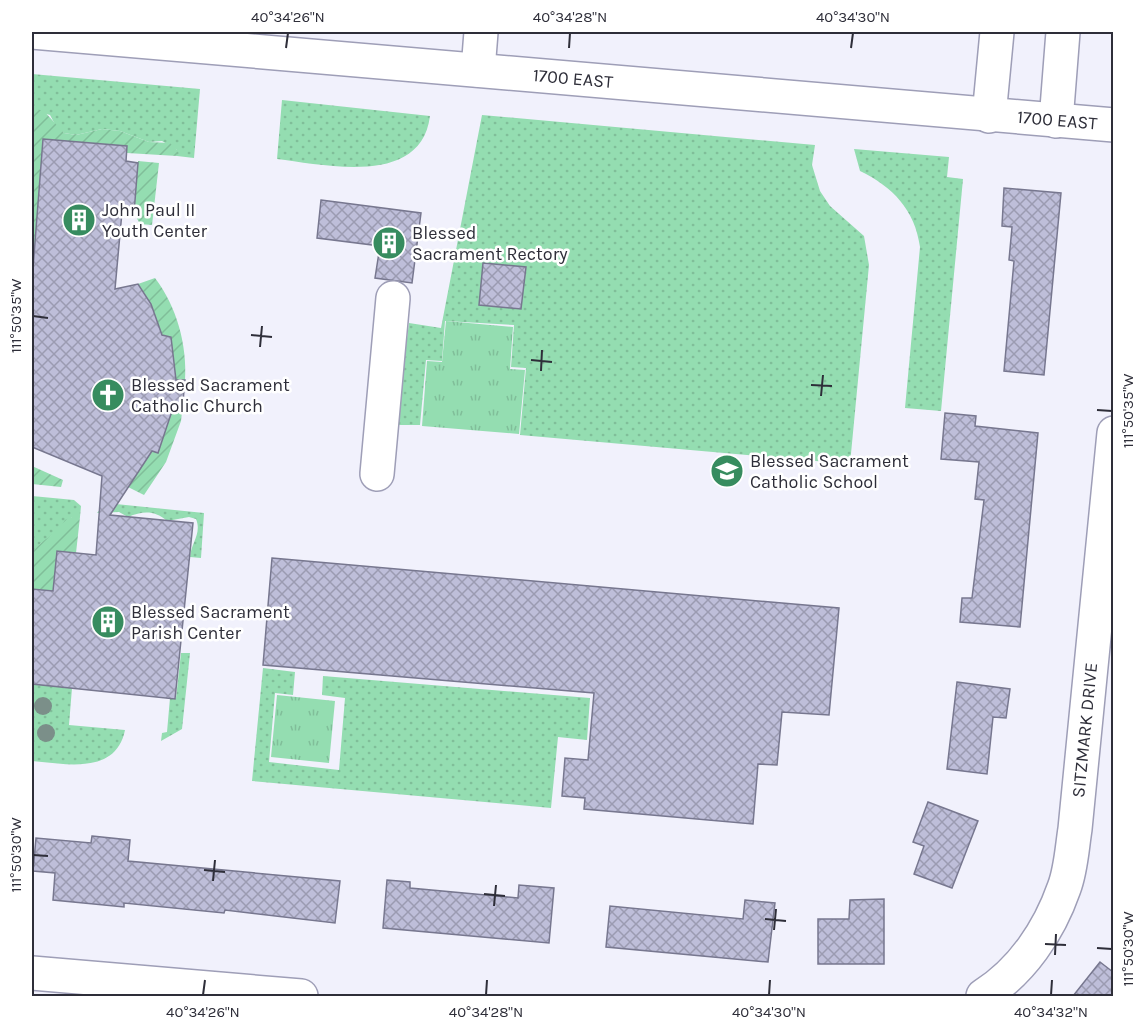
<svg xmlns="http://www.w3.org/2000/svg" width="1145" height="1028" font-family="Karla,sans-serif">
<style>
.grass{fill:url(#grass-dots)}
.park{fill:url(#park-tufts)}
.garden{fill:url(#garden-furrows)}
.building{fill:url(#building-cross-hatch);stroke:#77778f;stroke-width:1.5}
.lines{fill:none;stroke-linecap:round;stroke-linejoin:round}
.minor-casing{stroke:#9e9eb7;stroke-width:36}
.minor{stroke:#fff;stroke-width:33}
.tree{fill:#7b8f89}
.ticks{fill:none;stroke:#2e2e39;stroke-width:2}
.labels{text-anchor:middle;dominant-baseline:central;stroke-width:5;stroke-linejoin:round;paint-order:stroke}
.street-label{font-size:18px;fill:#2e2e39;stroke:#fff}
.poi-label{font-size:18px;fill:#2e2e39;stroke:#fff;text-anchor:start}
.neatline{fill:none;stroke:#2e2e39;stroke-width:2}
.ticks-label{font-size:15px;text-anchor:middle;fill:#2e2e39}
</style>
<defs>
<pattern id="grass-dots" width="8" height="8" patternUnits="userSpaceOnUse" patternTransform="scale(1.5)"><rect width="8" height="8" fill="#94ddb1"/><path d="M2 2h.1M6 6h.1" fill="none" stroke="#80be99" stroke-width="1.8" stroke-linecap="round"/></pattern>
<pattern id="park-tufts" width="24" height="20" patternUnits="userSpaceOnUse" patternTransform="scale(1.5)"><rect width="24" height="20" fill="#94ddb1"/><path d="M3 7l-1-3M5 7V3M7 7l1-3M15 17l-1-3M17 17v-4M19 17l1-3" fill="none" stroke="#80be99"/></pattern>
<pattern id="garden-furrows" width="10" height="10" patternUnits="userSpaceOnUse" patternTransform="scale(1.5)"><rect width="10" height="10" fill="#94ddb1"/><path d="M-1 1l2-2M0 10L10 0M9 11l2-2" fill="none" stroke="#80be99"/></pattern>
<pattern id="building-cross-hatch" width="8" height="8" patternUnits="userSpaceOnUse" patternTransform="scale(1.5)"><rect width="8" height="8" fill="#bebed9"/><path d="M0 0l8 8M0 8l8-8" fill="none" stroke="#9b9bb1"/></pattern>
</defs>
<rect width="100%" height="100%" fill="#f1f1fc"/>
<!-- grass -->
<g class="grass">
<polygon points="32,74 200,89 194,158 177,156 177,150 162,141 149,142 120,131 102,129 76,135 64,133 57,128 50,115 32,110"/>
<path d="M282,100L430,116C421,187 326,165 277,159Z"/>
<polygon points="482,115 815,145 812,165 820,191 830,206 864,236 869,265 850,464 520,435 526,368 511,367 514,325 445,321 442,361 426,360 420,425 396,425 409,323 441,328"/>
<path d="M854,149L949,157L947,177L963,179L941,411L905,408L920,247C915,210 893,187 860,171Z"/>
<polygon points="32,496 74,500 81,506 80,517 72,517 60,530 40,544 32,555"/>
<path d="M106,503L204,513L201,558L190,557C191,543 202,534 196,519L189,517L167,521C154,510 143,511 128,517L119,512L97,513Z"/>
<polygon points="181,653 190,653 182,729 161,741 162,733 167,732 170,698 176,698"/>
<polygon points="263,668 295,672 293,695 275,693 269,762 339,770 345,698 322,695 323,676 590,698 587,740 558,737 551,808 252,781"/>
<path d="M32,684L72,688L69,725L125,730C116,775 66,764 32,761Z"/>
</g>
<!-- park -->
<g class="park">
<polygon points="446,321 513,327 510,369 525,370 519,434 422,426 427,361 442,362"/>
<polygon points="277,695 335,701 329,763 271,757"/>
</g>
<!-- garden -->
<g class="garden">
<polygon points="32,110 43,110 64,133 76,135 102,129 120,131 149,142 170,143 177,150 177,156 127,153 127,146 43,139 32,281"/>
<polygon points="138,161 159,163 152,225 140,224 134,213"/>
<path d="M155,278C177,307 187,345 185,380H176L171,337L162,335L151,304L138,284Z"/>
<polygon points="172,411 182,412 181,421 166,462 144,495 128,487 152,451 158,453"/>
<polygon points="32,466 63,480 61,487 32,484"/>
<path d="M72,517H80L76,553L57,551L53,591L32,589C32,580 28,562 32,554C40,539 57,536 65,520Z"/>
</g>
<!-- building -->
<g class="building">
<polygon points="43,139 127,146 126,161 138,163 134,213 122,212 115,289 138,284 151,304 162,335 171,337 176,380 185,380 182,412 172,411 158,453 152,451 110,515 193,523 175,699 32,684 32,589 53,591 57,551 96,555 102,476 32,447 32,281"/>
<polygon points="1004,188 1061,193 1044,375 1004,371 1014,261 1009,260 1012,227 1002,226"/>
<polygon points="321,200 421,213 412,283 375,278 380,246 317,238"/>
<polygon points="483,263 526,267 521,309 479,305"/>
<polygon points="945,413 976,416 975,426 1038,433 1020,627 960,622 962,598 972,598 984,500 975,499 979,462 941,459"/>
<polygon points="272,558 839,608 829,715 782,712 777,765 758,764 753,824 584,809 585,798 562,796 565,758 588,760 594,693 263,665"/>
<polygon points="957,682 1010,689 1006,718 993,717 987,774 947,769"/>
<polygon points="928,802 978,821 952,888 914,874 924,846 913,842"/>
<polygon points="92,836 130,840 128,861 340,881 335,923 225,910 224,913 124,903 124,907 53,900 55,873 33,871 36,838 91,843"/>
<polygon points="387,880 410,882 410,888 518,898 519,885 554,888 549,943 383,928"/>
<polygon points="884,899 884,964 818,964 818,919 849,919 850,900"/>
<polygon points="745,900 775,903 768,962 606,947 610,906 743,919"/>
<polygon points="1100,962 1113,972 1113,996 1073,996"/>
</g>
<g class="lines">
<!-- minor casing -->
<g class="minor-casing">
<g id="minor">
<path id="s1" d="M32,32L1114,125"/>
<polyline points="478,70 481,32"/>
<polyline points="989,116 997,32"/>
<polyline points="1056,121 1063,32"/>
<polyline points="377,474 393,298"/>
<polyline points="32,973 301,996"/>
<path id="s2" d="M983,996C1022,971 1049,931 1064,888C1071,870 1072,848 1075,829L1114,433"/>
</g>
</g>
<!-- minor -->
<use href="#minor" class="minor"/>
</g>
<!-- trees -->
<g class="tree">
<circle cx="43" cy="706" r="9"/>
<circle cx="46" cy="733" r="9"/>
</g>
<!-- ticks -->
<path class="ticks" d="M286,48L288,33M569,48L570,33M851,48L853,33M33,316L48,318M251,335L272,337M260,347L262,326M531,360L552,362M541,371L542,350M811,385L832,386M821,396L823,375M1097,410L1112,411M33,855L48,856M204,870L225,872M213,881L215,860M484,894L505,896M494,906L496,885M765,919L786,921M774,930L776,909M1045,944L1066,945M1097,948L1112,949M1055,955L1056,934M203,995L205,980M486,995L487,980M769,995L770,980M1051,995L1052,980"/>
<!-- icons -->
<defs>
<g id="building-disc" transform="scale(1.725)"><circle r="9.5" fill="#378c5f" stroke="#fff"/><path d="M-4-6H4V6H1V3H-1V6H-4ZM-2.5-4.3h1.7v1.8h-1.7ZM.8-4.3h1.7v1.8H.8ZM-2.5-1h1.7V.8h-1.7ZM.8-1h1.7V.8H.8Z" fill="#fff"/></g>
<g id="church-disc" transform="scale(1.725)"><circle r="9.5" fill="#378c5f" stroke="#fff"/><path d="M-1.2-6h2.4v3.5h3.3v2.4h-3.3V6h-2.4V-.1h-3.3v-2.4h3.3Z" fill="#fff"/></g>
<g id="school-disc" transform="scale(1.725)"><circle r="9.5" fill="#378c5f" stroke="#fff"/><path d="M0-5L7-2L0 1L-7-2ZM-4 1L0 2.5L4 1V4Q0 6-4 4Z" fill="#fff"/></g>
</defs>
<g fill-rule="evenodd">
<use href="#building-disc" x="79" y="220"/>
<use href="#building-disc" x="389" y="243"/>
<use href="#church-disc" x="108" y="395"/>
<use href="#school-disc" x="727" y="471"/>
<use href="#building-disc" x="108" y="622"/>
</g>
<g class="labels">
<!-- street labels -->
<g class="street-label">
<text stroke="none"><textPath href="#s1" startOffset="543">1700 EAST</textPath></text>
<text stroke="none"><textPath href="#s1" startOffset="1029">1700 EAST</textPath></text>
<text stroke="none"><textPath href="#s2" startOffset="297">SITZMARK DRIVE</textPath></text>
</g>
<!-- poi labels -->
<g class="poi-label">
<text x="102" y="210">John Paul II<tspan x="102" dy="21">Youth Center</tspan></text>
<text x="412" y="233">Blessed<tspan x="412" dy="21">Sacrament Rectory</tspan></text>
<text x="131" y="385">Blessed Sacrament<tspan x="131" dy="21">Catholic Church</tspan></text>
<text x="750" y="461">Blessed Sacrament<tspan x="750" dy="21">Catholic School</tspan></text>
<text x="131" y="612">Blessed Sacrament<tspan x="131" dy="21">Parish Center</tspan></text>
</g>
</g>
<!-- border -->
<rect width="1145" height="1028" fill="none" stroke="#ffffff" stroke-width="66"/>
<rect x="33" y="33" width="1079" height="962" class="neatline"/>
<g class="ticks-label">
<text x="288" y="22">40°34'26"N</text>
<text x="570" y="22">40°34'28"N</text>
<text x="853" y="22">40°34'30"N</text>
<text transform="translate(16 316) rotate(-90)" y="5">111°50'35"W</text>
<text transform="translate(1128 411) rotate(-90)" y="5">111°50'35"W</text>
<text transform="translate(16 855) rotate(-90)" y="5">111°50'30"W</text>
<text transform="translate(1128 949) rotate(-90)" y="5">111°50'30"W</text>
<text x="203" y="1017">40°34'26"N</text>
<text x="486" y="1017">40°34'28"N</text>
<text x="769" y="1017">40°34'30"N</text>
<text x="1051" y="1017">40°34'32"N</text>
</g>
</svg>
